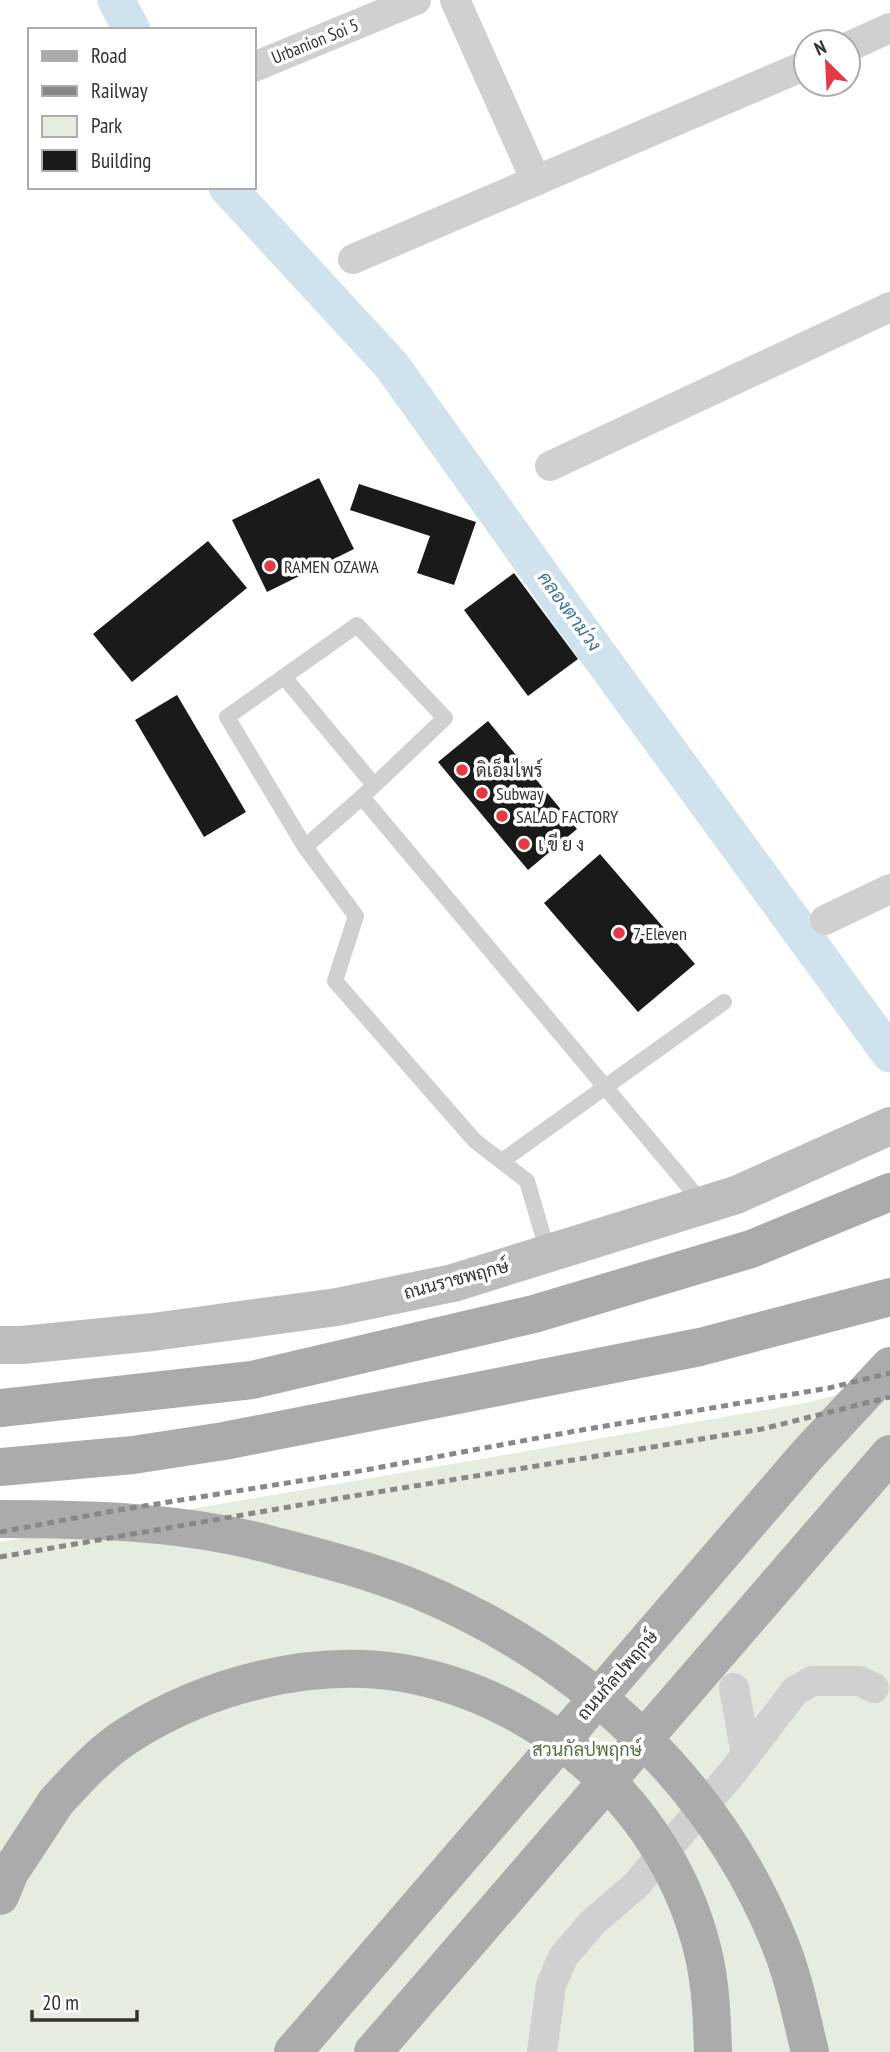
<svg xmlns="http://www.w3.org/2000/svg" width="890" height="2052" font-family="'PT Sans Narrow',Sarabun,sans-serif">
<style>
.green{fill:#e6ecdf}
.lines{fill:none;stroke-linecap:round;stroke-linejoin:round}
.canal{stroke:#cfe2ee;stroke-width:37}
.building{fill:#1a1a1a}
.service{stroke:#d0d0d0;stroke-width:16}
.minor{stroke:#d0d0d0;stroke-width:30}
.secondary{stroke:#bdbdbd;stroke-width:38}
.primary{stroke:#ababab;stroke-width:38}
.rail{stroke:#888;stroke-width:5;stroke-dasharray:7 5;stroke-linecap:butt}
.primary-bridge{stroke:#ababab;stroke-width:38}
.poi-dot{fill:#e63946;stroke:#fff;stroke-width:2.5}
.labels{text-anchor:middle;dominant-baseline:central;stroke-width:7;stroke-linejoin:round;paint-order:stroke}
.street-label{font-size:18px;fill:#333;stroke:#fff}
.poi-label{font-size:18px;fill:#333;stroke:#fff;text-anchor:start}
.park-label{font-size:18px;fill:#56703f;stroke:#fff}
.water-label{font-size:19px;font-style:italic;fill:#3f7597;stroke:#fff}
</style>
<rect width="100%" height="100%" fill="#fff"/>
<!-- green -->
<polygon class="green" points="890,1381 890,2052 0,2052 0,1542 805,1403"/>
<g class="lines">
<!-- canal -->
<g class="canal">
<polyline points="116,0 132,30"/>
<polyline points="227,187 392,366 572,618 890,1054"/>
</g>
</g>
<!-- building -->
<g class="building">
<polygon points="319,478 354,549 267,592 232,520"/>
<polygon points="359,484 476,522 454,585 417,573 430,536 350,510"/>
<polygon points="208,541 247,588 132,682 93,634"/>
<polygon points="514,573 578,659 528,696 464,610"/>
<polygon points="177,695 246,812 204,837 135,720"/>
<polygon points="488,721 577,829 528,870 438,762"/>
<polygon points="600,854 695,964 638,1012 544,903"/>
</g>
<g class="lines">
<!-- service -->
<g class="service">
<polyline points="284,677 374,785"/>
<polyline points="305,847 227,717 357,625 445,718 362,797"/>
<polyline points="502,1161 724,1002"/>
<polyline points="548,1253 527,1181 475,1141 335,981 356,916 305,847 362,797 704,1205"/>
</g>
<!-- minor -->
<g class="minor">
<polyline points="455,0 536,181"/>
<polyline points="848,47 890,28"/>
<polyline points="254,67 416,0"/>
<polyline points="353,259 806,65"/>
<polyline points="550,466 890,307"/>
<polyline points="825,920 890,889"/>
<polyline points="734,1688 746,1755"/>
<polyline points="542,2052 551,1985 563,1957 592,1923 636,1885 732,1773 795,1691 812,1681 860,1681 874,1688"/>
</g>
<!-- secondary -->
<polyline class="secondary" points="0,1345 22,1345 153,1332 337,1307 453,1283 736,1195 890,1126"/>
<!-- primary -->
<g class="primary">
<polyline points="0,1408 252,1380 534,1314 751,1249 890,1192"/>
<polyline points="0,1467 133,1455 224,1441 700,1347 890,1297"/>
<path d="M0,1519C88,1519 174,1521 260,1542"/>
<polyline points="0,1896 10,1872 56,1802"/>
<polyline points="293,2052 807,1455 890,1366"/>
<polyline points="373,2052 890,1454"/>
</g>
<!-- rail -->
<g class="rail">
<polyline points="0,1532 113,1511 349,1473 576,1431 829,1388 890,1373"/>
<polyline points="0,1557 335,1499 762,1429 890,1397"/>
</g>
<!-- primary-bridge -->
<g class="primary-bridge">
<path d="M260,1542C313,1556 367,1569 418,1590C579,1657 715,1781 780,1944C794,1978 801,2016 810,2052"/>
<path d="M56,1802C78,1778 101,1752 130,1734C208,1685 311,1658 403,1673C546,1698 669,1810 703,1952C711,1985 712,2019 713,2052"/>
</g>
</g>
<!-- markers -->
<g class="poi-dot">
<circle cx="270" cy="566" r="7"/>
<circle cx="462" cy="770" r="7"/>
<circle cx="482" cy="793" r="7"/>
<circle cx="502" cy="816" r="7"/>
<circle cx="524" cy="844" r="7"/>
<circle cx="619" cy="933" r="7"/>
</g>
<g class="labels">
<!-- street labels -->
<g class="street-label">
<text transform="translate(315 41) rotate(-22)">Urbanion Soi 5</text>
<text transform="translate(456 1279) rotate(-15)">ถนนราชพฤกษ์</text>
<text transform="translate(617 1675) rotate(-49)">ถนนกัลปพฤกษ์</text>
</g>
<!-- poi labels -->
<g class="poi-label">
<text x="284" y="566">RAMEN OZAWA</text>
<text x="476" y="770">ดิเอ็มไพร์</text>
<text x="496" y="793">Subway</text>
<text x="516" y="816">SALAD FACTORY</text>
<text x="538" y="844">เ ขี ย ง</text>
<text x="633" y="933">7-Eleven</text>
</g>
<!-- park labels -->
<g class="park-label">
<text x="587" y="1749">สวนกัลปพฤกษ์</text>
</g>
<!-- water labels -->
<g class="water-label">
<text transform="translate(570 611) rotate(54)">คลองตาม่วง</text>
</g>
</g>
<!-- legend -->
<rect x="28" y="28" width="228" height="161" fill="#ffffff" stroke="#adadad" stroke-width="2"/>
<rect x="42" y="51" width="35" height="10" fill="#ababab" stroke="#adadad" stroke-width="2"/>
<text x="91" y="63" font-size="21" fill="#333333">Road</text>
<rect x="42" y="86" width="35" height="10" fill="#888888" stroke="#adadad" stroke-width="2"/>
<text x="91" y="98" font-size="21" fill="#333333">Railway</text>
<rect x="42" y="116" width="35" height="21" fill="#e6ecdf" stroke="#adadad" stroke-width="2"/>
<text x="91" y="133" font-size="21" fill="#333333">Park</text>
<rect x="42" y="150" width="35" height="21" fill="#1a1a1a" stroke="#adadad" stroke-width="2"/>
<text x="91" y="168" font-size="21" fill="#333333">Building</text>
<!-- north arrow -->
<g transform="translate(827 63) rotate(336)"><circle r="33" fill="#ffffff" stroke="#adadad" stroke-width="2"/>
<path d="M0-5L12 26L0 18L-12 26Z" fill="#e63946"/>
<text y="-10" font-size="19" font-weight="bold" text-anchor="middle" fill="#333333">N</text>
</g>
<!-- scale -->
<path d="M32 2010v10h105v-10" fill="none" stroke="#333333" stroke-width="3.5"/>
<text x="42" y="2010" font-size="21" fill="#333333" stroke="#ffffff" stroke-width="5" paint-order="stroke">20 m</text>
</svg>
